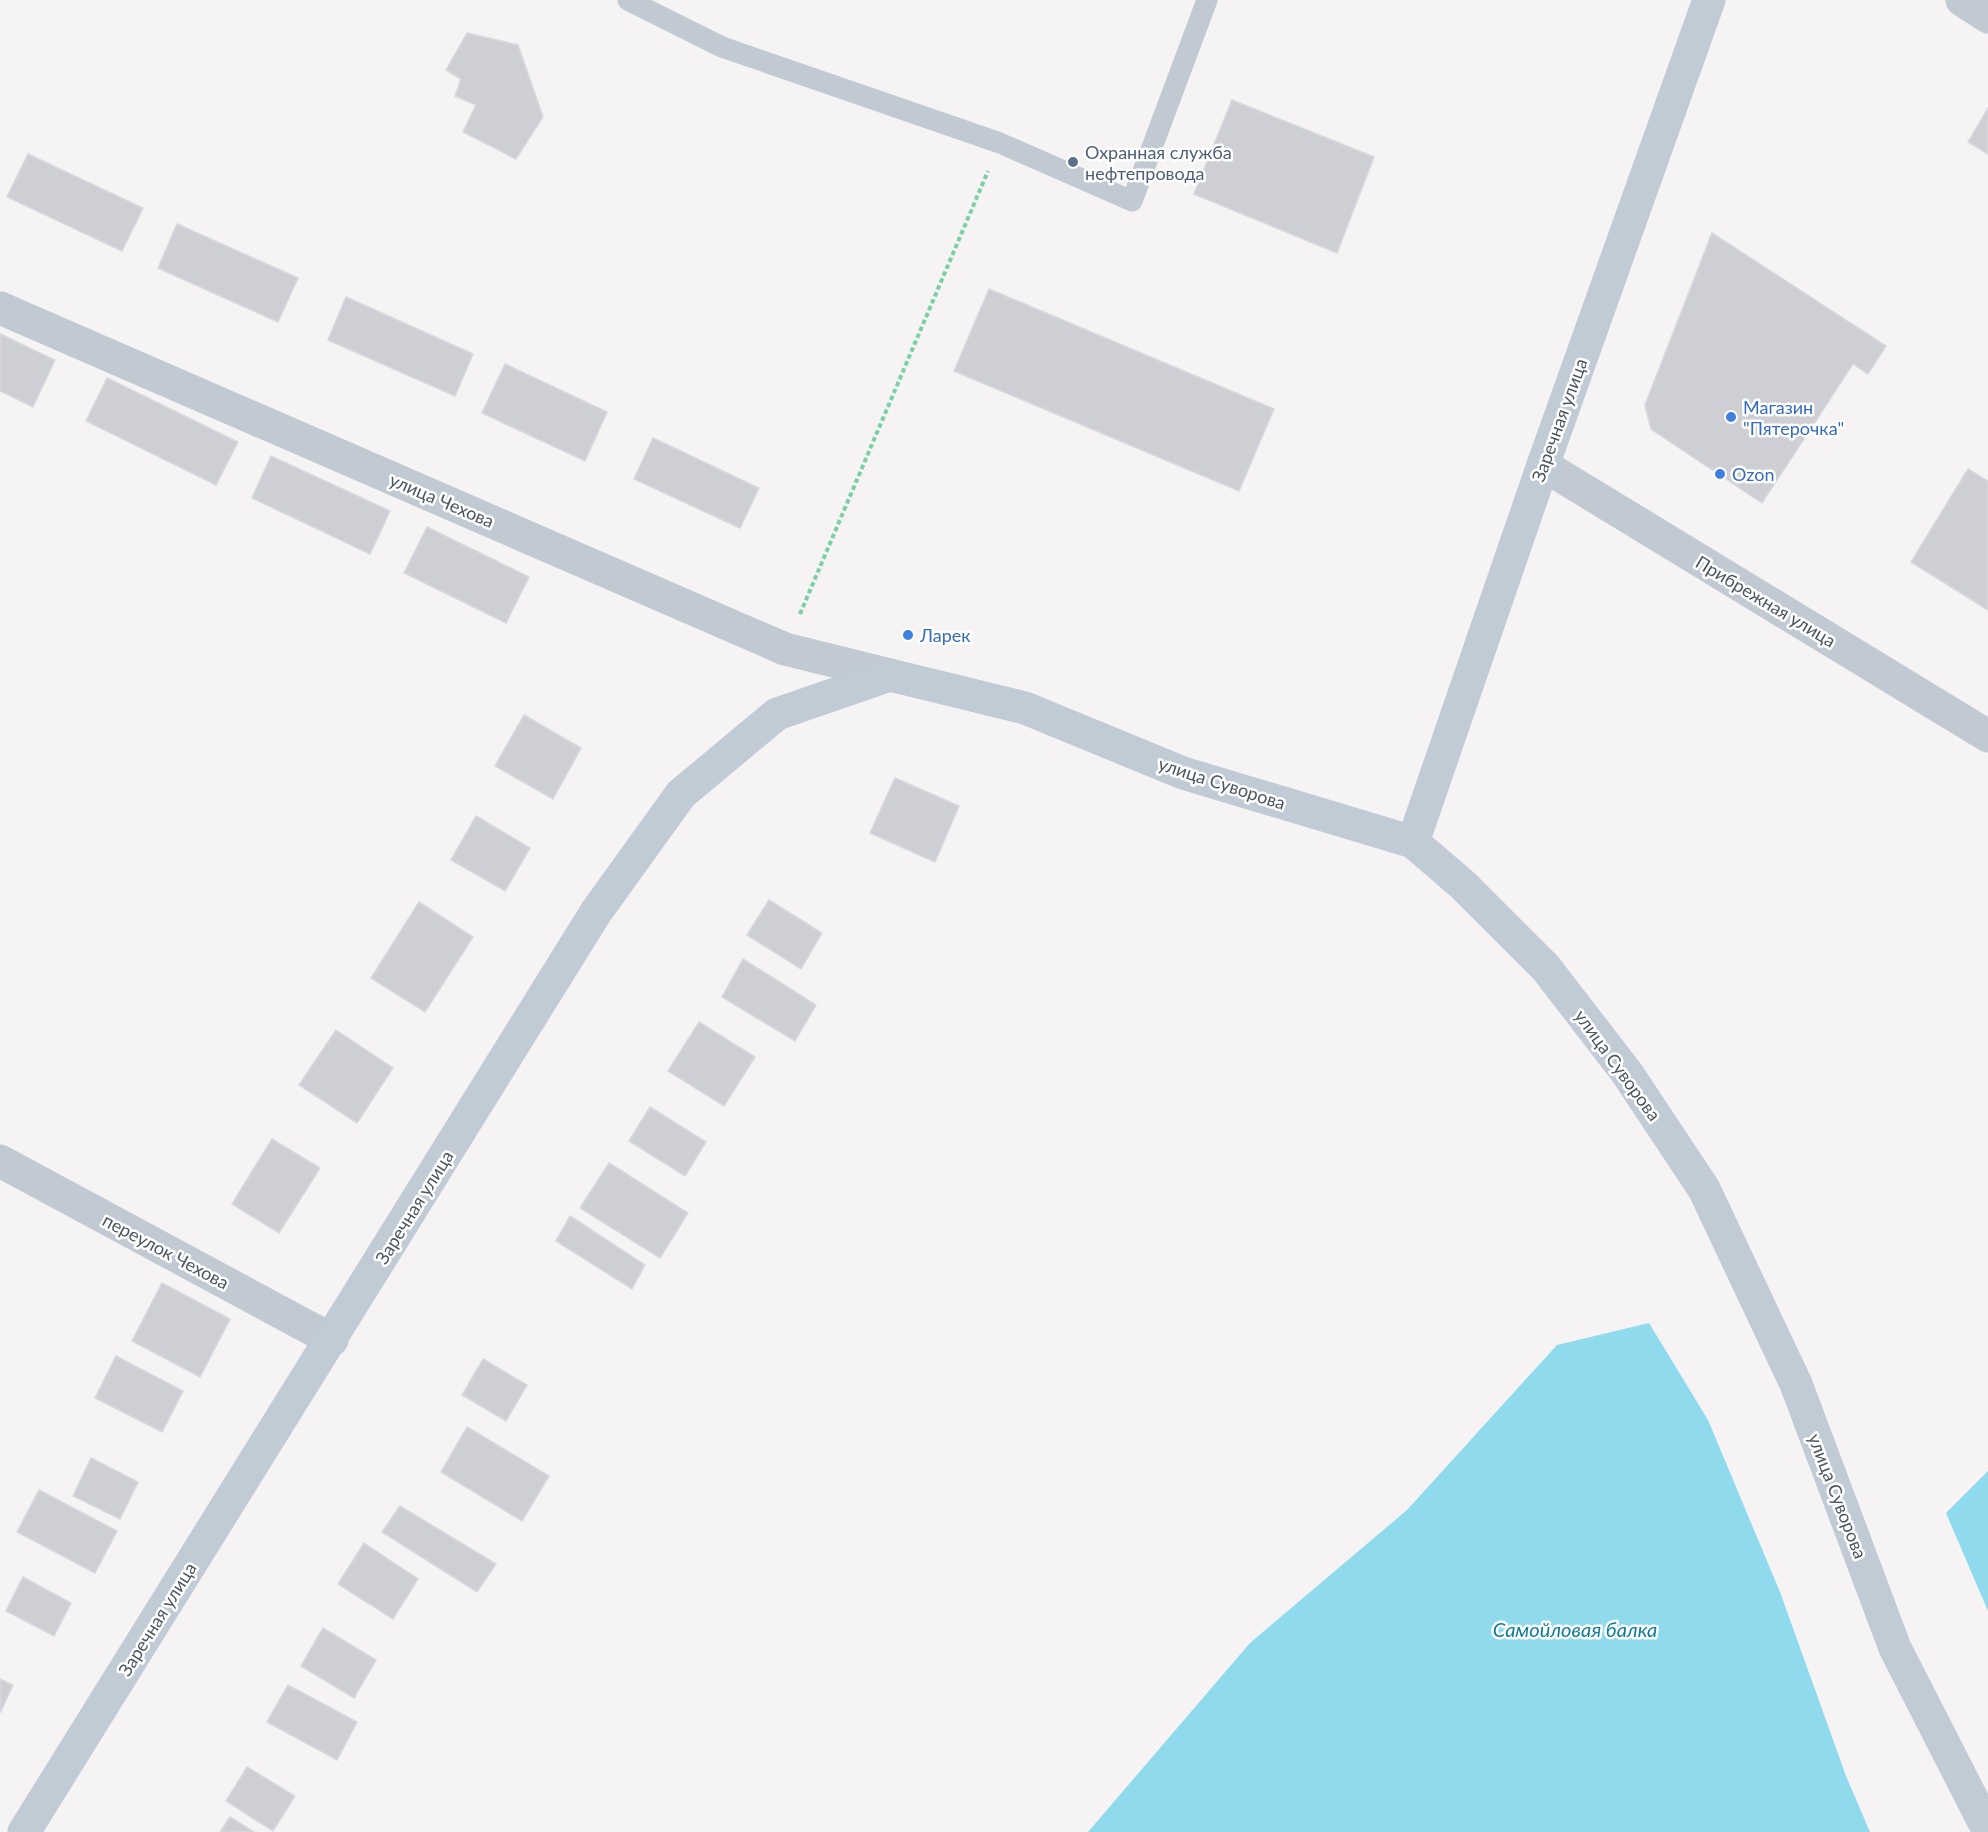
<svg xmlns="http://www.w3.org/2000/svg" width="1988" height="1832" font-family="Lato,sans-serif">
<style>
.water{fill:#90daee}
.building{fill:#cdcfd5;stroke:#d7d9de;stroke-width:1.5}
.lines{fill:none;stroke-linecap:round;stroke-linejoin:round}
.path{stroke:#7ad0a6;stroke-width:4;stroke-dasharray:4.5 3;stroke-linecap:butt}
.lane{stroke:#c1cad2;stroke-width:21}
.street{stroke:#c1cad2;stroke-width:33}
.secondary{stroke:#c1cbd6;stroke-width:33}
.service-dot{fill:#5c6f8a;stroke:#fff;stroke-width:2}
.shop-dot{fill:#3f7fe0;stroke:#fff;stroke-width:2}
.labels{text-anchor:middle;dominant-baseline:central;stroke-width:5;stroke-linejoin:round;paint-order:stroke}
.service-label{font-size:18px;fill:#4e5e75;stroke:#fff;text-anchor:start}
.shop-label{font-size:18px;fill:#366cbe;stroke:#fff;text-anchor:start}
.street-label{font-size:18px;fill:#4a5661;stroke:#fff}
.water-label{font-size:20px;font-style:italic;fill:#0c7c9b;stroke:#fff}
</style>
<rect width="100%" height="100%" fill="#f5f3f3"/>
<!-- water -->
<g class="water">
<polygon points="1649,1323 1708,1420 1780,1592 1846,1776 1870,1832 1088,1832 1250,1643 1407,1510 1557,1345"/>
<polygon points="1988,1471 1988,1611 1946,1513"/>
</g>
<!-- building -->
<g class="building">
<polygon points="467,33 518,45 543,117 516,159 463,132 476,105 455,96 461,79 446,70"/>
<polygon points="1232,100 1374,157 1337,253 1194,194"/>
<polygon points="1988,108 1988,154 1968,142"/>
<polygon points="28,154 143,208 122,251 7,197"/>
<polygon points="177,224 298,278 278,322 158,268"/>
<polygon points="1712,233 1886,346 1868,374 1853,364 1762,503 1651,429 1645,405"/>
<polygon points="989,289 1274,409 1239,491 954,371"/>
<polygon points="346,297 473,354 455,396 328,340"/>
<polygon points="0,334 55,360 33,407 0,391"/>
<polygon points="505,364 607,412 585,461 482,413"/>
<polygon points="107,378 238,442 216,485 86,421"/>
<polygon points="653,438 759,488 740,528 634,479"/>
<polygon points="271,456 390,511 370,554 252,498"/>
<polygon points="1968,469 1988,481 1988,610 1911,562"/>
<polygon points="427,527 529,577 506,623 404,573"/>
<polygon points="524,715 581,748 553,799 495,766"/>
<polygon points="895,778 959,806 935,862 870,833"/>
<polygon points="476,816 530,848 505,891 451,860"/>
<polygon points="769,900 822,933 801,969 747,935"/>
<polygon points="419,902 473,937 425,1012 371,978"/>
<polygon points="743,959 816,1005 795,1041 722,997"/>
<polygon points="699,1022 755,1057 724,1106 668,1071"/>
<polygon points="336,1030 393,1068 357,1123 299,1085"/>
<polygon points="650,1107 706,1142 685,1176 629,1141"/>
<polygon points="272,1139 320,1168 279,1233 232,1204"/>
<polygon points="609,1163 688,1213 660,1258 580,1208"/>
<polygon points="570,1216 645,1265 632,1289 556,1241"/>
<polygon points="162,1283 230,1319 200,1377 132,1341"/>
<polygon points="116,1356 183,1391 162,1432 95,1398"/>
<polygon points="483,1359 527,1385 506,1421 462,1395"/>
<polygon points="467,1427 549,1476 522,1521 441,1472"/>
<polygon points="91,1458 138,1482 120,1519 73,1496"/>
<polygon points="39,1490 117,1531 95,1573 17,1532"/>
<polygon points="400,1506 496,1564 477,1592 382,1532"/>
<polygon points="364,1543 418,1579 393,1619 338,1584"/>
<polygon points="23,1577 71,1603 54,1636 6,1611"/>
<polygon points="323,1628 376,1660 354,1698 301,1666"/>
<polygon points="0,1679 13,1685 0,1713"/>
<polygon points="288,1685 357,1722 337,1760 267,1722"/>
<polygon points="247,1767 295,1796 273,1831 226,1801"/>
<polygon points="230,1817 254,1832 220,1832"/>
</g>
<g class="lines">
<!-- path -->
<polyline class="path" points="800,614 988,171"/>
<!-- lane -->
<polyline class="lane" points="628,0 722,47 1000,143 1132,201 1207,0"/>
<!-- street -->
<g class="street">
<polyline points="1962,0 1988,17"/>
<polyline points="0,308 785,649 890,675"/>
<polyline points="1543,465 1988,736"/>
<polyline points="0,1161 332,1340"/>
</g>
<!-- secondary -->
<g class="secondary">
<polyline points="1413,842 1543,465 1709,0"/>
<polyline points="24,1832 596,912 681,794 777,714 890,675 1025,708 1183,773 1413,842 1463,885 1546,968 1627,1073 1704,1189 1796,1384 1895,1648 1988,1830"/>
</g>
</g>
<!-- markers -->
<circle class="service-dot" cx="1073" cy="162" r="6"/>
<g class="shop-dot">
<circle cx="1731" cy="417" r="6"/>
<circle cx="1720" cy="474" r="6"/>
<circle cx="908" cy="635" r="6"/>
</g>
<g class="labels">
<!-- service labels -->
<g class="service-label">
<text x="1085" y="152">Охранная служба<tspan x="1085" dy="21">нефтепровода</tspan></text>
</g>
<!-- shop labels -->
<g class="shop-label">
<text x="1743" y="407">Магазин<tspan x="1743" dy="21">"Пятерочка"</tspan></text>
<text x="1732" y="474">Ozon</text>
<text x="920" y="635">Ларек</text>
</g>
<!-- street labels -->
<g class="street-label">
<text transform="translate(1559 420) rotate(-70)">Заречная улица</text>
<text transform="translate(442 500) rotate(23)">улица Чехова</text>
<text transform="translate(1766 601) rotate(31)">Прибрежная улица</text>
<text transform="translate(1222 783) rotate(18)">улица Суворова</text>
<text transform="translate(1618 1065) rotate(54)">улица Суворова</text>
<text transform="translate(414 1207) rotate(-58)">Заречная улица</text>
<text transform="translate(166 1251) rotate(28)">переулок Чехова</text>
<text transform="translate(1838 1496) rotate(69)">улица Суворова</text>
<text transform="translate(157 1619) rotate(-58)">Заречная улица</text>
</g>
<!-- water labels -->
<g class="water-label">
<text x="1575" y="1629">Самойловая балка</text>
</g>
</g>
</svg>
